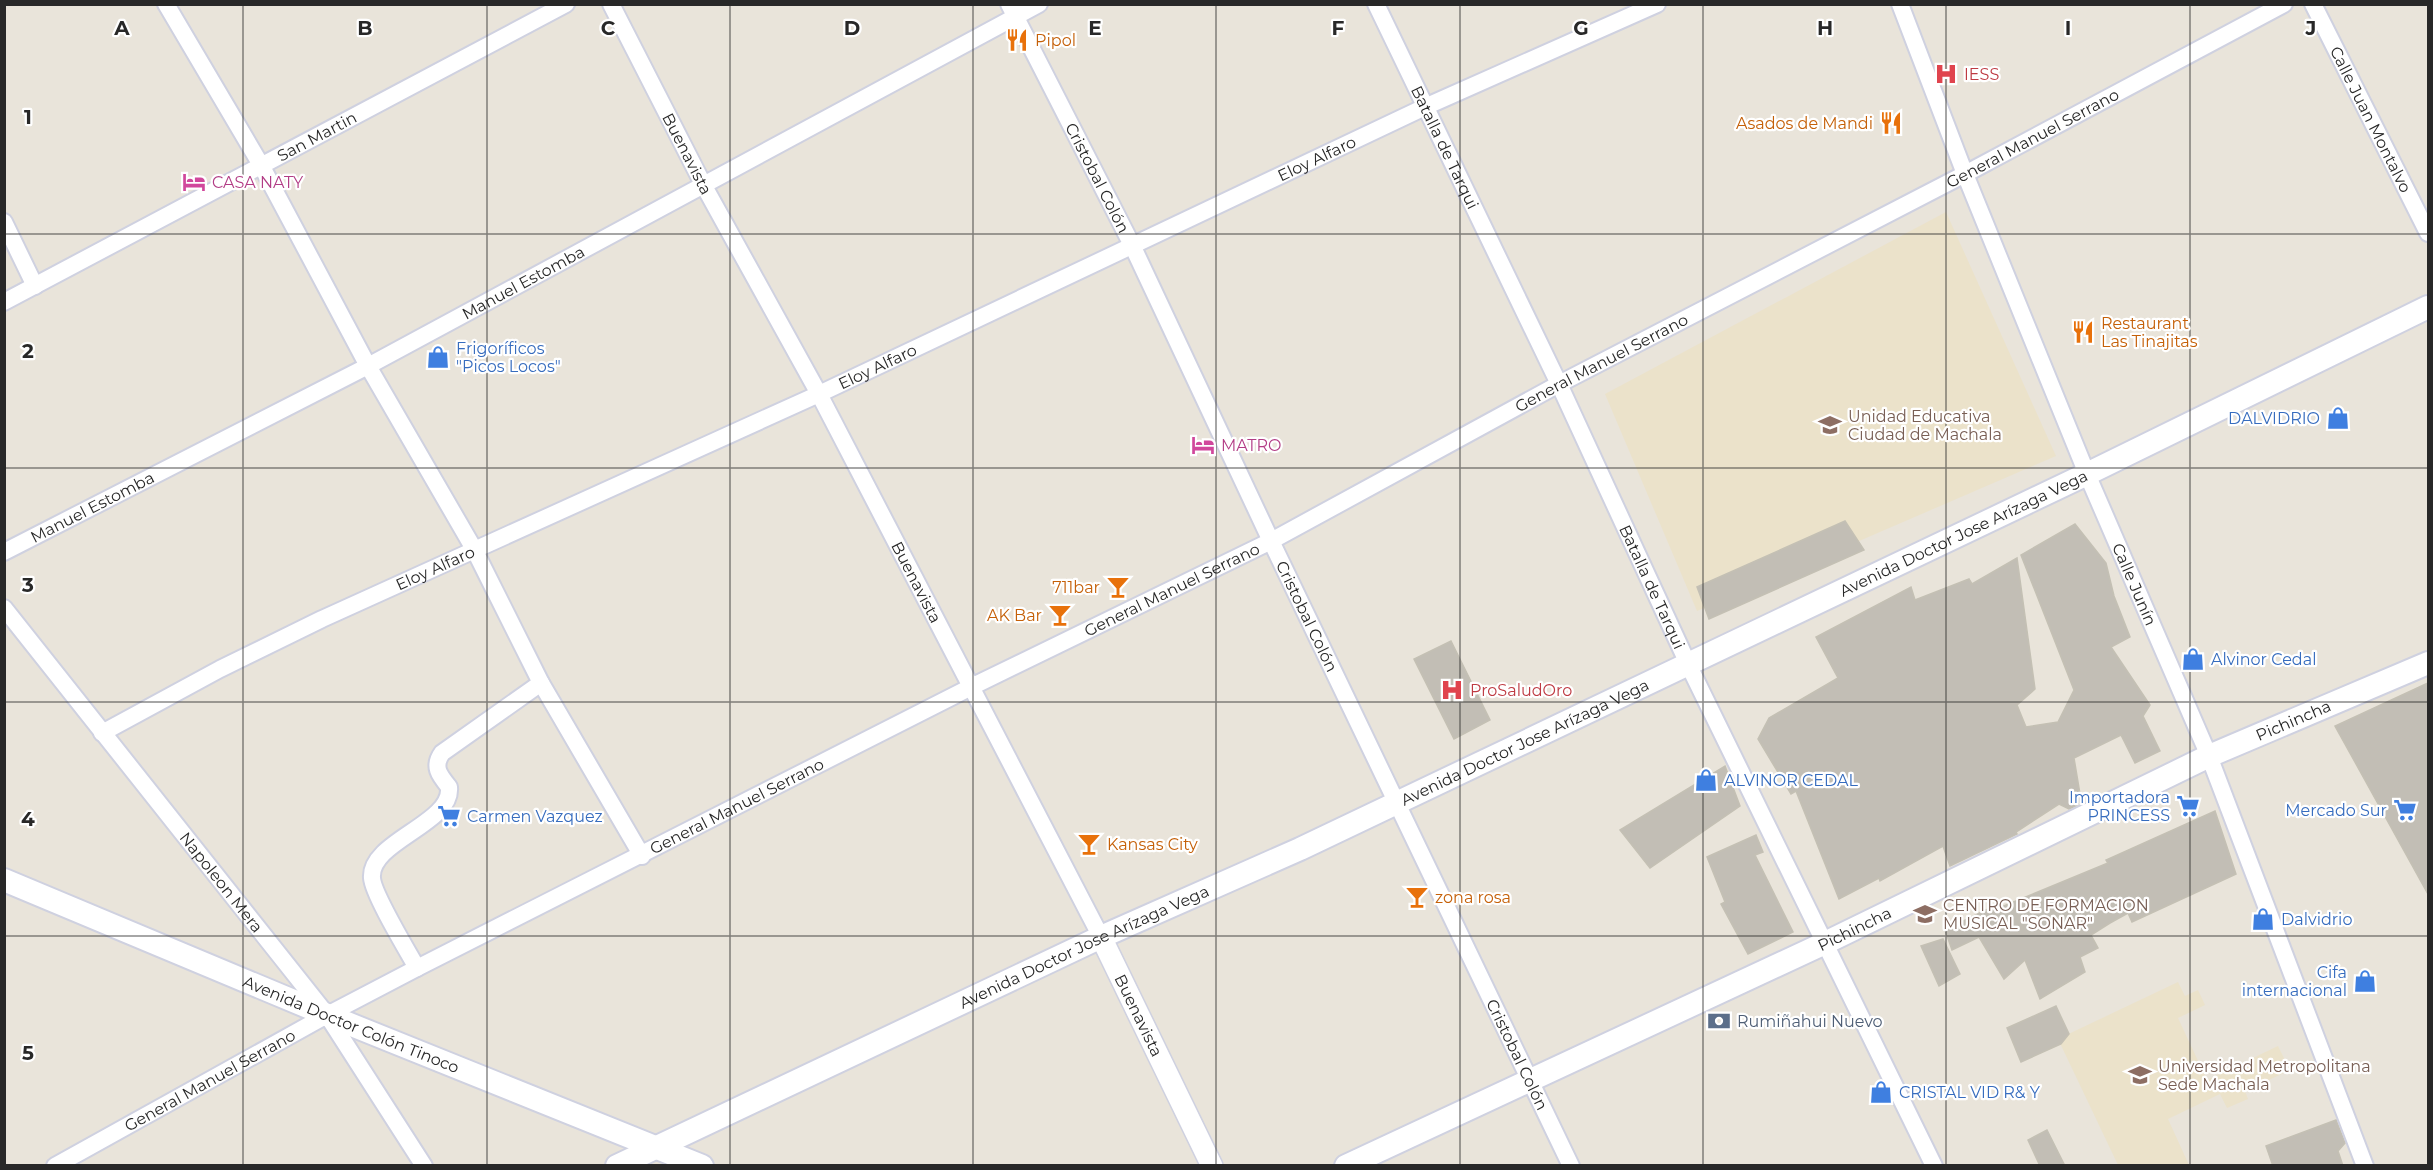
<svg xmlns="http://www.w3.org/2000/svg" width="2433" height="1170" font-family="Montserrat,sans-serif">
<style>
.education{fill:#ebe2ca}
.building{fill:#c2beb5;stroke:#c4c0b4;stroke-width:1.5}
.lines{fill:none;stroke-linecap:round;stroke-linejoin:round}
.minor-casing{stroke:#cfd1e0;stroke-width:20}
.tertiary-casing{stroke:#cfd1e0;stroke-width:24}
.secondary-casing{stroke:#cfd1e0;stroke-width:26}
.minor{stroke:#fff;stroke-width:16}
.tertiary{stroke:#fff;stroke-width:21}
.secondary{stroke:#fff;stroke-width:22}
.grid{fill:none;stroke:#282828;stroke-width:1.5;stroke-opacity:0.55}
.labels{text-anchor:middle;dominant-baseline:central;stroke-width:4.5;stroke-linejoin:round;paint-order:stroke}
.food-label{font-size:16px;fill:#c56008;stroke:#fff;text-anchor:start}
.health-label{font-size:16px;fill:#be3a42;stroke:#fff;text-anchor:start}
.street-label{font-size:16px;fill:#282828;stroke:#fff}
.hotel-label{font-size:16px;fill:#b23c85;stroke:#fff;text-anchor:start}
.shop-label{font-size:16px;fill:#366cbe;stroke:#fff;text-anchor:start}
.education-label{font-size:16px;fill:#785e54;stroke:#fff;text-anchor:start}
.service-label{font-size:16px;fill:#4e5e75;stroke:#fff;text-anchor:start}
.grid-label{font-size:20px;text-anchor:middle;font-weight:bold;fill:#282828;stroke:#fff;stroke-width:4.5;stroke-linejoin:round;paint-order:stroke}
</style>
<rect width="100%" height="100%" fill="#e9e4da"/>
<!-- education -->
<g class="education">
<polygon points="1946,212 2056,456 1697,611 1605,394"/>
<polygon points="2178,982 2185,996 2198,990 2205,1005 2178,1018 2207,1080 2278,1046 2290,1070 2245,1091 2248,1099 2227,1108 2220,1094 2168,1119 2189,1165 2118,1165 2058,1039"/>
</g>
<!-- building -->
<g class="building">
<polygon points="1845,521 1864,550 1709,619 1697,587"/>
<polygon points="2075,524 2106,563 2114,596 2130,637 2111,647 2150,705 2143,716 2160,751 2135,763 2121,735 2074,758 2081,800 2076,806 2069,809 2059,804 2016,832 2017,834 1950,866 1943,846 1880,881 1879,878 1839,899 1796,791 1791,794 1758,739 1769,718 1838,678 1816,637 1911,587 1915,600 1969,579 1972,584 2017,558 2035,689 2017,705 2026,727 2058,722 2074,690 2021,555"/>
<polygon points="1451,641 1490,720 1454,739 1414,659"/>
<polygon points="2428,683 2428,894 2335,726"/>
<polygon points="1725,766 1740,806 1650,868 1620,830"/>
<polygon points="2215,811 2236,874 2132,922 2128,913 2110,923 2091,935 2098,948 2080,957 2085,972 2040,999 2025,960 2004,979 1979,937 1952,950 1945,930 1998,904 1999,908 2108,863 2106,860"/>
<polygon points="1756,835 1763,852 1755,855 1793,932 1748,954 1721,904 1725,902 1707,857"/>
<polygon points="1943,939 1960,974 1939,986 1921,946"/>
<polygon points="2056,1006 2069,1034 2061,1044 2021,1062 2007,1028"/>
<polygon points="2336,1120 2345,1143 2338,1151 2343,1166 2273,1166 2266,1146"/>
<polygon points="2047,1130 2065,1166 2040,1166 2028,1140"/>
</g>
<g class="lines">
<!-- minor casing -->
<g class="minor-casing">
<g id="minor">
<polyline points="166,4 261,165 368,366 474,549 541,683 642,856"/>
<path id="s1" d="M611,4L704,186L819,394L1101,937"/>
<path id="s2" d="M1009,4L1132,245L1271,541L1571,1166"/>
<path id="s3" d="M1376,4L1559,384L1689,666L1934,1166"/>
<path id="s4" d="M1900,4L1965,174L2087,474L2209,756L2365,1166"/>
<path id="s5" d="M2313,4L2428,233"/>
<polyline points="4,222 35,286"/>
<path id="s6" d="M4,302L566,4"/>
<path id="s7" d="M4,552L368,366L1039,4"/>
<path id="s8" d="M4,608L327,1015L424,1166"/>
<path id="s9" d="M102,733L220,669L322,619L819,394L1427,106L1657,4"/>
<path d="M417,968C407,950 373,894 372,878C369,841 453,824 449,787C440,776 432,767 442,753L541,683"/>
<path id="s10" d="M55,1166L327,1015L417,968L971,687L1271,541L1559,384L1965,174L2284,4"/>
</g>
</g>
<!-- tertiary casing -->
<g class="tertiary-casing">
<g id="tertiary">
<path id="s11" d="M1101,937L1212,1166"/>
</g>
</g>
<!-- secondary casing -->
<g class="secondary-casing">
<g id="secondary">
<path id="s12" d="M4,880L327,1015L702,1166"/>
<path id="s13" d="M617,1166L1101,937L1300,849L2087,474L2428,307"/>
<path id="s14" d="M1346,1166L1825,943L2209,756L2428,663"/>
</g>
</g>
<!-- minor -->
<use href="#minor" class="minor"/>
<!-- tertiary -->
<use href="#tertiary" class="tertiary"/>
<!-- secondary -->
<use href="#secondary" class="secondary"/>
</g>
<!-- grid -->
<path class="grid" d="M243,4V1166M487,4V1166M730,4V1166M973,4V1166M1216,4V1166M1460,4V1166M1703,4V1166M1946,4V1166M2190,4V1166M4,234H2428M4,468H2428M4,702H2428M4,936H2428"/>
<!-- icons -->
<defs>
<g id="restaurant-bare" transform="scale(1.8)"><path d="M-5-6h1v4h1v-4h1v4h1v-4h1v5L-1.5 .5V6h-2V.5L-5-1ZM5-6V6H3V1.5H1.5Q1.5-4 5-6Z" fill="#e8710a" stroke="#fff" stroke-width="2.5" paint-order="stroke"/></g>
<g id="hospital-bare" transform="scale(1.8)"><path d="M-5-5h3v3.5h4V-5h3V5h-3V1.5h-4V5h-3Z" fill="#e0444e" stroke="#fff" stroke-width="2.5" paint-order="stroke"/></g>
<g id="hotel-bare" transform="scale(1.8)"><path d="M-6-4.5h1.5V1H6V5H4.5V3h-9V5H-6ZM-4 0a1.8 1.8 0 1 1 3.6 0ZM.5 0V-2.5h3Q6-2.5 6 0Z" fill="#d1479c" stroke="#fff" stroke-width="2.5" paint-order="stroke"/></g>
<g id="shop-bare" transform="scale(1.8)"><path d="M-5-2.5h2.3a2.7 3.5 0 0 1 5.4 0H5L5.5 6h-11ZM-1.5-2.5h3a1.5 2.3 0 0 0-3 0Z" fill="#3f7fe0" stroke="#fff" stroke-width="2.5" paint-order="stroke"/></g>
<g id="school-bare" transform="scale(1.8)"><path d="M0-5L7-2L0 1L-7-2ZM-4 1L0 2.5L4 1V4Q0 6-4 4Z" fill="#8d6e63" stroke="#fff" stroke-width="2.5" paint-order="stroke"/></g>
<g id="bar-bare" transform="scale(1.8)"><path d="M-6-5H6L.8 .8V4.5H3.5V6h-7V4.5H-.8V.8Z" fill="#e8710a" stroke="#fff" stroke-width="2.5" paint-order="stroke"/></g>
<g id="supermarket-bare" transform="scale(1.8)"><path d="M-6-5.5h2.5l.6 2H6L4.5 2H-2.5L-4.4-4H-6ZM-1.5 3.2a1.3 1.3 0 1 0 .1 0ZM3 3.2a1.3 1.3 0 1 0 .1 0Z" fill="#3f7fe0" stroke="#fff" stroke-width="2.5" paint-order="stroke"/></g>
<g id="bank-bare" transform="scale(1.8)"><path d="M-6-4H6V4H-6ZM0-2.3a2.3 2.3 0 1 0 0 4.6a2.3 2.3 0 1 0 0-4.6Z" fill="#5c6f8a" stroke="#fff" stroke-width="2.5" paint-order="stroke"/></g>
<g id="university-bare" transform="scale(1.8)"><path d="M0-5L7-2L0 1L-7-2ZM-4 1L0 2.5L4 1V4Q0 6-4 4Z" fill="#8d6e63" stroke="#fff" stroke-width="2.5" paint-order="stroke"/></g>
</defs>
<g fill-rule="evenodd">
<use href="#restaurant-bare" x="1017" y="40"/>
<use href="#hospital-bare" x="1946" y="74"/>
<use href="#restaurant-bare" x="1891" y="123"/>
<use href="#hotel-bare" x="194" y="182"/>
<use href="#restaurant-bare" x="2083" y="332"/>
<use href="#shop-bare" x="438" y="357"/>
<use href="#shop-bare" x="2338" y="418"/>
<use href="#school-bare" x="1830" y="425"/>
<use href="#hotel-bare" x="1203" y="445"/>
<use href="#bar-bare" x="1118" y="587"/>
<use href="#bar-bare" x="1060" y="615"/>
<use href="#shop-bare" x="2193" y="659"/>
<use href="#hospital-bare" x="1452" y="690"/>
<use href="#shop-bare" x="1706" y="780"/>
<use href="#supermarket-bare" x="2188" y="806"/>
<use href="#supermarket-bare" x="2405" y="810"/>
<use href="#supermarket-bare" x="449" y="816"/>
<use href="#bar-bare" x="1089" y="844"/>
<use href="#bar-bare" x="1417" y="897"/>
<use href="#school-bare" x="1925" y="914"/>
<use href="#shop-bare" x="2263" y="919"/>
<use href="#shop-bare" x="2365" y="981"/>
<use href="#bank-bare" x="1719" y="1021"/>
<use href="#university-bare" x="2140" y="1075"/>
<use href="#shop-bare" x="1881" y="1092"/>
</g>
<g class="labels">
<!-- food labels -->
<g class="food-label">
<text x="1035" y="40">Pipol</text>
<text x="1873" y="123" text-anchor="end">Asados de Mandi</text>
<text x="2101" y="323">Restaurant<tspan x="2101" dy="18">Las Tinajitas</tspan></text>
<text x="1100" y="587" text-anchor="end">711bar</text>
<text x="1042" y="615" text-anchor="end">AK Bar</text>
<text x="1107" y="844">Kansas City</text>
<text x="1435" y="897">zona rosa</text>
</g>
<!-- health labels -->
<g class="health-label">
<text x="1964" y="74">IESS</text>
<text x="1470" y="690">ProSaludOro</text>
</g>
<!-- street labels -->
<g class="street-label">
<text stroke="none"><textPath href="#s5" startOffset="129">Calle Juan Montalvo</textPath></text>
<text stroke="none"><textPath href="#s6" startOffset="354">San Martin</textPath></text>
<text stroke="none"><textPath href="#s10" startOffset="2229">General Manuel Serrano</textPath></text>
<text stroke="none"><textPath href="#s3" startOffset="159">Batalla de Tarqui</textPath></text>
<text stroke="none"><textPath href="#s1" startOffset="168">Buenavista</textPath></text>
<text stroke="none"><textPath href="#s9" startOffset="1344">Eloy Alfaro</textPath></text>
<text stroke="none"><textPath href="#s2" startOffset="195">Cristobal Colón</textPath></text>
<text stroke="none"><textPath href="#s7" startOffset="585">Manuel Estomba</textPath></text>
<text stroke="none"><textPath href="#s10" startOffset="1743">General Manuel Serrano</textPath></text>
<text stroke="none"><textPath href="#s9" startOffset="858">Eloy Alfaro</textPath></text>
<text stroke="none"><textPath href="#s7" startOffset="99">Manuel Estomba</textPath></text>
<text stroke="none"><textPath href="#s13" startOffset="1488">Avenida Doctor Jose Arízaga Vega</textPath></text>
<text stroke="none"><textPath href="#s9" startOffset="372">Eloy Alfaro</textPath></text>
<text stroke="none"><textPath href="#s1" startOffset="654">Buenavista</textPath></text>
<text stroke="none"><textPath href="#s4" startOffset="626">Calle Junín</textPath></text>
<text stroke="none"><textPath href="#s3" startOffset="645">Batalla de Tarqui</textPath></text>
<text stroke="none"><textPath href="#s10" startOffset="1257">General Manuel Serrano</textPath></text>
<text stroke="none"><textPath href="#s2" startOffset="681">Cristobal Colón</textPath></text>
<text stroke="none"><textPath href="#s14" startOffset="1047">Pichincha</textPath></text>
<text stroke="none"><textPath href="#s13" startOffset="1002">Avenida Doctor Jose Arízaga Vega</textPath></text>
<text stroke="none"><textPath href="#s10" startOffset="771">General Manuel Serrano</textPath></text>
<text stroke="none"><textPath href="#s8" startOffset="350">Napoleon Mera</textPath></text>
<text stroke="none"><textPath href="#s14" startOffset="561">Pichincha</textPath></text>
<text stroke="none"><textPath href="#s13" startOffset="516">Avenida Doctor Jose Arízaga Vega</textPath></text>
<text stroke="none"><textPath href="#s11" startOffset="87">Buenavista</textPath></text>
<text stroke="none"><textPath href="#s12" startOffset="376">Avenida Doctor Colón Tinoco</textPath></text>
<text stroke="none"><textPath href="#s2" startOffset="1167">Cristobal Colón</textPath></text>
<text stroke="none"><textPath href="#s10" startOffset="177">General Manuel Serrano</textPath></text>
</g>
<!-- hotel labels -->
<g class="hotel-label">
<text x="212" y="182">CASA NATY</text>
<text x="1221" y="445">MATRO</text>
</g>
<!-- shop labels -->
<g class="shop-label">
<text x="456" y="348">Frigoríficos<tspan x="456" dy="18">"Picos Locos"</tspan></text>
<text x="2320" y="418" text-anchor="end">DALVIDRIO</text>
<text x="2211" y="659">Alvinor Cedal</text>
<text x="1724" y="780">ALVINOR CEDAL</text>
<text x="2170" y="797" text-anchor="end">Importadora<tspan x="2170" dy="18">PRINCESS</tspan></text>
<text x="2387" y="810" text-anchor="end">Mercado Sur</text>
<text x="467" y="816">Carmen Vazquez</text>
<text x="2281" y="919">Dalvidrio</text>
<text x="2347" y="972" text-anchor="end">Cifa<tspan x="2347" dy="18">internacional</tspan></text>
<text x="1899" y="1092">CRISTAL VID R&amp; Y</text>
</g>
<!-- education labels -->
<g class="education-label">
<text x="1848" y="416">Unidad Educativa<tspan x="1848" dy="18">Ciudad de Machala</tspan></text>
<text x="1943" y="905">CENTRO DE FORMACION<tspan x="1943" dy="18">MUSICAL "SONAR"</tspan></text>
<text x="2158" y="1066">Universidad Metropolitana<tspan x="2158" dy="18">Sede Machala</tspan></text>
</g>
<!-- service labels -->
<g class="service-label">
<text x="1737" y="1021">Rumiñahui Nuevo</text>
</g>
</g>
<g class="grid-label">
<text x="122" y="35">A</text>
<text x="365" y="35">B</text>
<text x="608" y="35">C</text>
<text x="852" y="35">D</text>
<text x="1095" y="35">E</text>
<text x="1338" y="35">F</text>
<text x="1581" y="35">G</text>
<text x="1825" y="35">H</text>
<text x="2068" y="35">I</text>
<text x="2311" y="35">J</text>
<text x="28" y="124">1</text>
<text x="28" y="358">2</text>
<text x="28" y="592">3</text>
<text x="28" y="826">4</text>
<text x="28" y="1060">5</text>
</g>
<!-- border -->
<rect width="2433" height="1170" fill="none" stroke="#282828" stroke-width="12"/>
</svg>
